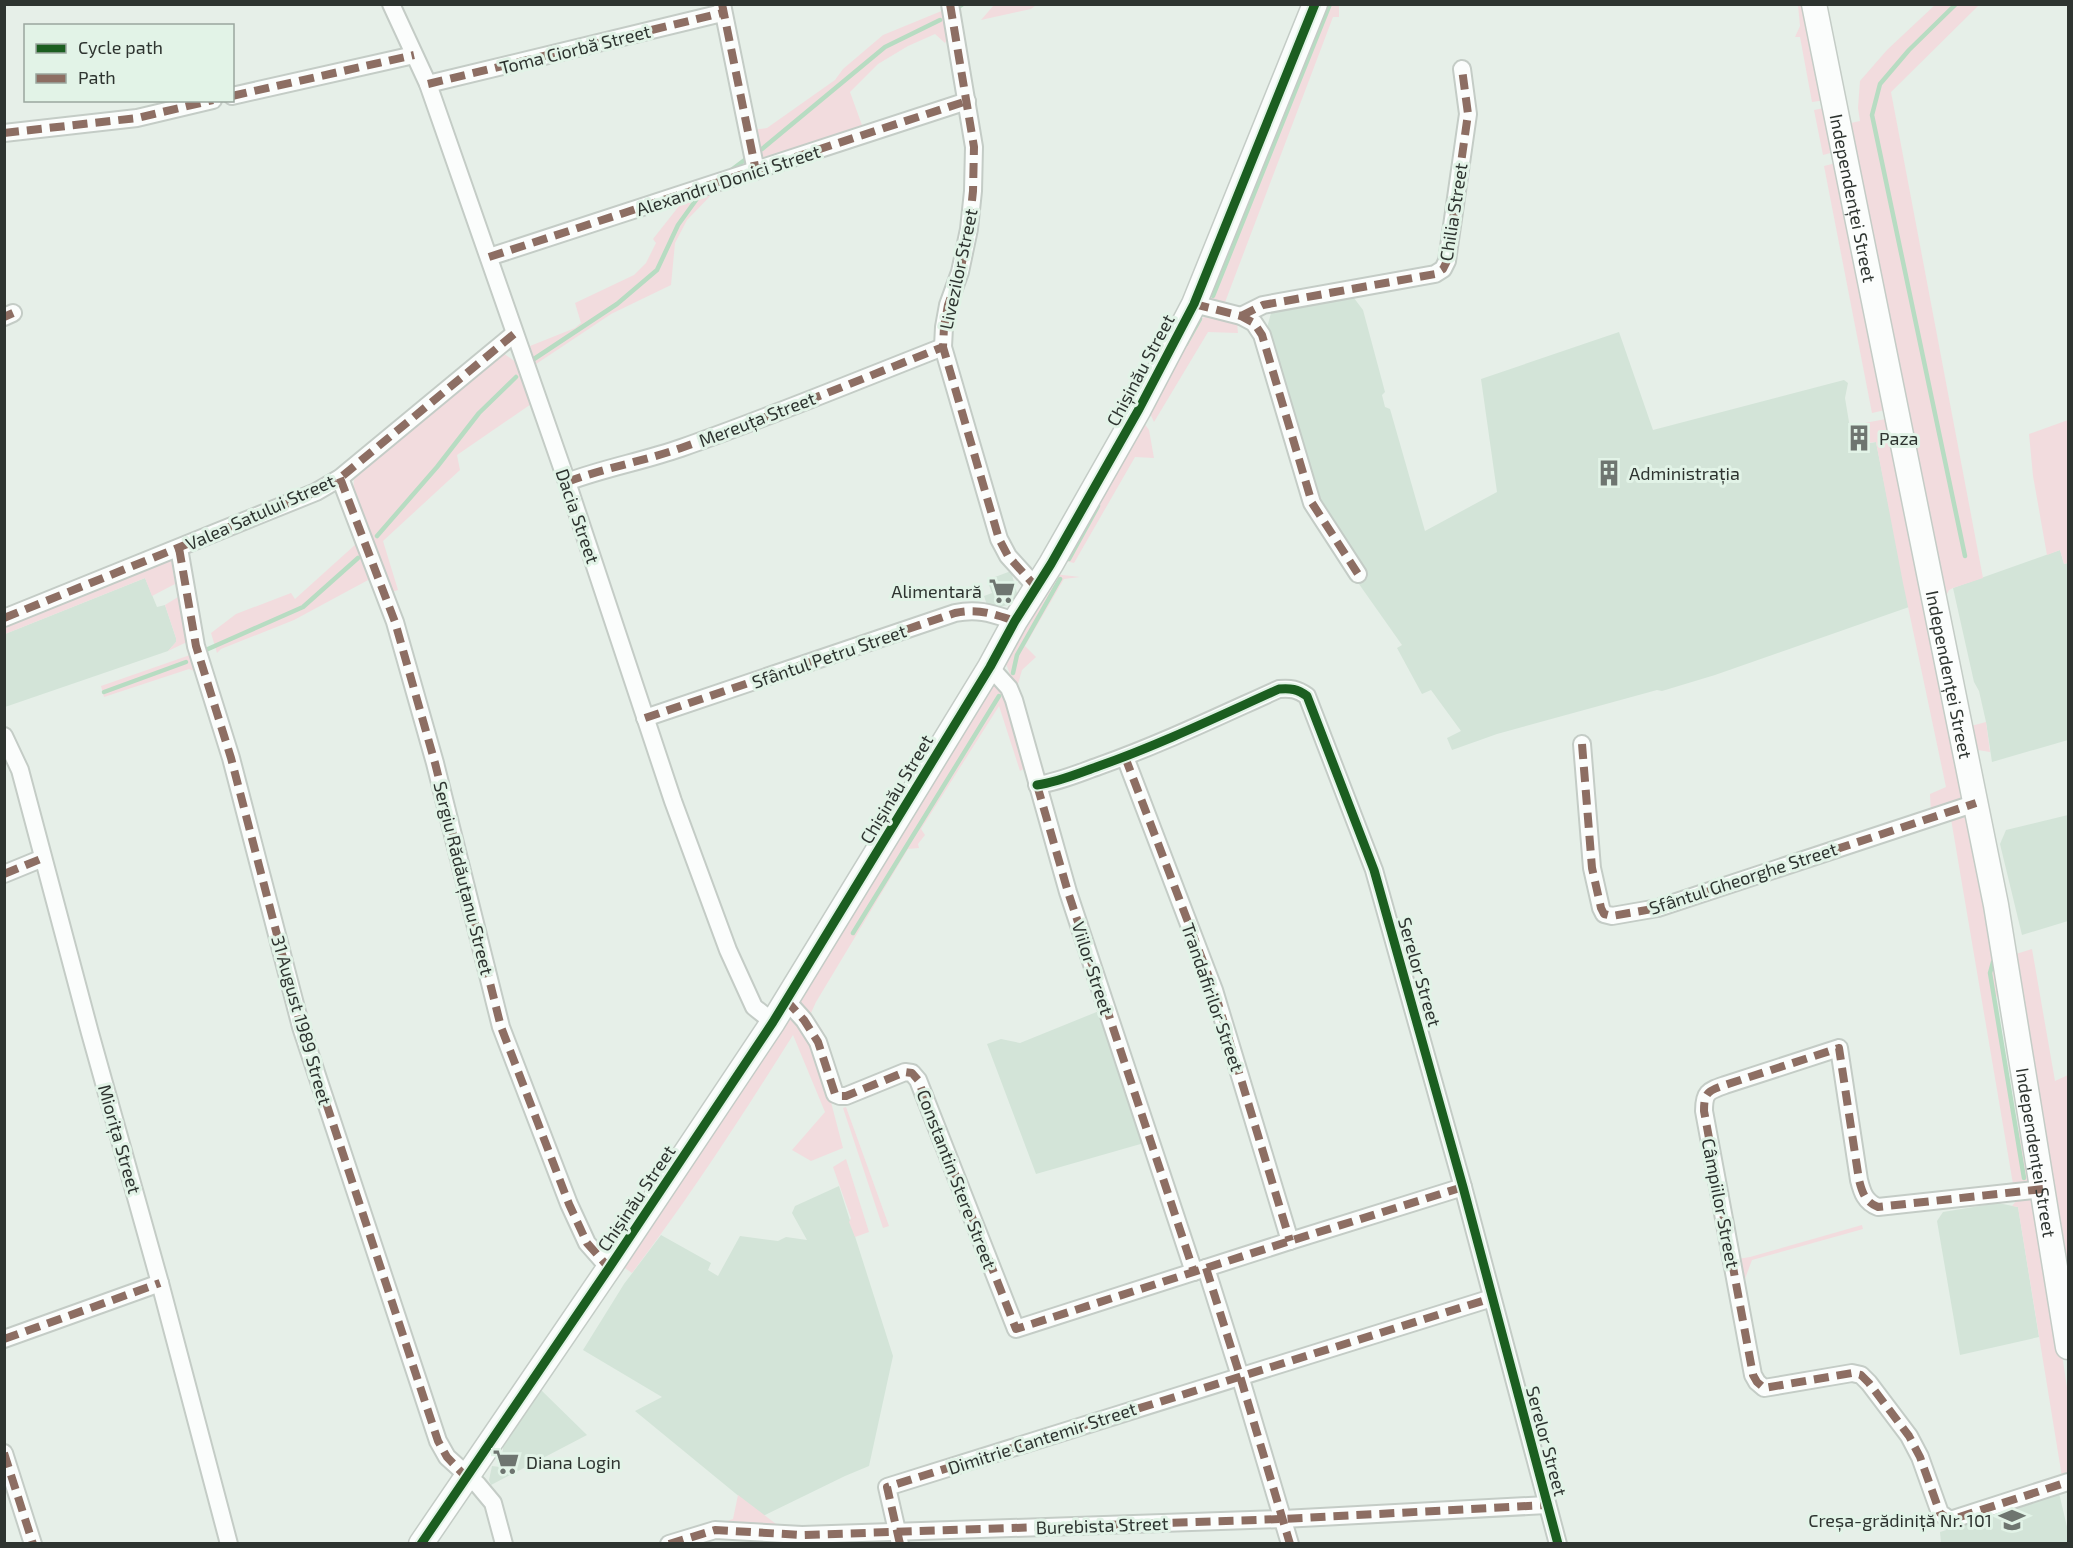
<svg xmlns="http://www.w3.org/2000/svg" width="2073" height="1548" font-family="'Exo 2',sans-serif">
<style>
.built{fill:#d3e4d8}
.green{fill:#f2dcde}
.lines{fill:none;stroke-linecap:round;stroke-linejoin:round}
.stream{stroke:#b7dcc2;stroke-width:4.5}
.street-casing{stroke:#c4ccc6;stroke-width:20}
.secondary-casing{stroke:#c4ccc6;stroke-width:27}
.street{stroke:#fbfdfc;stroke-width:16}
.secondary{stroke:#fbfdfc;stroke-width:24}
.quiet{stroke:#8d6e63;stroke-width:8;stroke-dasharray:15 8;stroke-linecap:butt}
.cycleway-casing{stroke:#e2f3e7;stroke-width:13}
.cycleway{stroke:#1b5e20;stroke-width:9}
.labels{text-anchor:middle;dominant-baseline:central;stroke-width:6;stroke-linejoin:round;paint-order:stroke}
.street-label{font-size:18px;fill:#2e3430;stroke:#e2f3e7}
.poi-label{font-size:18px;fill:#2e3430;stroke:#e2f3e7;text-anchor:start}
</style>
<rect width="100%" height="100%" fill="#e6efe8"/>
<!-- built -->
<g class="built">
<polygon points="1344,297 1354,298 1363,310 1385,392 1382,395 1385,407 1390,409 1425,531 1497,492 1481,379 1619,332 1653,430 1844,380 1848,383 1845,398 1853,446 1876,442 1909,607 1715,675 1662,691 1657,690 1497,734 1452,750 1447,738 1461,731 1431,690 1422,694 1397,648 1402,645 1354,577 1364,569 1307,476 1273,352 1267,328 1271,313"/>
<polygon points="2060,550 2064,564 2068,563 2068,740 1992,762 1986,722 1979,691 1974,682 1953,588"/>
<polygon points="1011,571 1017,593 1011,604 1000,607 987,605 984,596 992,593 987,580"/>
<polygon points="145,578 157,607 165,605 176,638 176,642 168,651 5,707 5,634"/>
<polygon points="2068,815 2068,921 2022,935 2000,844 2006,830"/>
<polygon points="1099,1011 1144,1143 1036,1174 987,1044 1001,1039 1020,1043"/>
<polygon points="839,1186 893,1356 869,1466 845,1476 763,1516 635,1411 662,1397 583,1350 624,1284 661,1235 711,1263 708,1270 718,1276 740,1236 778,1241 786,1237 807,1240 792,1213 795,1206"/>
<polygon points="1998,1203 2018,1207 2039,1337 1960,1355 1937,1221 1943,1212"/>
<polygon points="540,1389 587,1435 491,1485 489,1480 492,1466 500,1467 503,1449 501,1443"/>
<polygon points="2059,1493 2068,1531 2068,1543 1941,1543 1940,1532"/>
</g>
<!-- green -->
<g class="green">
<polygon points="994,5 994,4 1036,5 1031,9 981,20"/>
<polygon points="1324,5 1339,5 1339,17 1333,17 1224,305 1214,302 1208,292"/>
<polygon points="1798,5 1809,5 1826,100 1812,102 1800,37 1795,37 1800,26"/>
<polygon points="1821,5 1827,5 1851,123 1860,121 1858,108 1860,81 1887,50 1935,5 1979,5 1891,92 1983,578 1953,588 1949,590 1946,596 1942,596"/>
<polygon points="944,10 949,36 945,43 935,34 908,46 878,64 850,92 863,128 765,163 762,159 752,130 767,128 835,80 843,69 883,35"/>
<polygon points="1829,107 1838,151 1823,155 1814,110"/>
<polygon points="1840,162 1889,409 1872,413 1824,166"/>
<polygon points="715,191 687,220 675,243 671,285 611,314 536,364 530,346 575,328 581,323 575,303 634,275 646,263 656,243 653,239 683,201"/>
<polygon points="1210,316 1237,323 1238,333 1208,332 1154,422 1147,407 1197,319"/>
<polygon points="503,353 520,365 534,402 457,455 460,470 383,541 398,590 389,593 353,499 354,476"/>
<polygon points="1891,418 1967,800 1931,812 1930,794 1946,787 1903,583 1876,442 1866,443 1864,431 1851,434 1849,426"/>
<polygon points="1141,419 1149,430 1154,458 1135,457 1074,563 1062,560"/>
<polygon points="2068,420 2068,563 2064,564 2060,550 2047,555 2033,476 2029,434"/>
<polygon points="356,544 370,579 294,620 221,649 217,653 211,633 236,614 291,593 295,599"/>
<polygon points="171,559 175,584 152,596 145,578 5,634 5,628"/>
<polygon points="1054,574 1080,577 1064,579 1025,646 1036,657 1022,670 1018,684 1014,684 1004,659"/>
<polygon points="178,597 187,642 168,651 176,642 176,638 165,605"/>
<polygon points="190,655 194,671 189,669 104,697 101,686"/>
<polygon points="987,683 996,686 1009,701 1029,766 1020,771 999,706 921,829 925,835 918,844 919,848 908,849 816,1002 811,1013 824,1033 823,1037 807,1015 799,998"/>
<polygon points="1986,722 1990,752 1978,750 1971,726"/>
<polygon points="1971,816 2007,995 1994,997 2014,1131 2028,1129 2035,1181 2013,1184 1951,819"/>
<polygon points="2032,949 2055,1081 2068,1075 2068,1293 2016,954"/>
<path d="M790,1020L801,1023L820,1060L843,1148L811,1161L792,1150L825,1112L793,1035C742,1116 690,1197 632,1273L619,1264L782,1022Z"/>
<polygon points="846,1107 889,1226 883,1228 843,1108"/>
<polygon points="846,1159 869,1232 855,1237 849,1222 851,1218 833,1167"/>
<polygon points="2038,1197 2068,1394 2068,1475 2062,1477 2018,1207 2012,1206 2018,1199"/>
<polygon points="1862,1225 1863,1229 1752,1260 1743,1284 1738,1259 1750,1257"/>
<polygon points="738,1495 776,1524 789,1527 715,1525 733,1519"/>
</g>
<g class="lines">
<!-- stream -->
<g class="stream">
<polyline points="1956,4 1909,50 1880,84 1872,115 1965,556"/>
<polyline points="960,6 963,4"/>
<polyline points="762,149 885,47 940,20"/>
<polyline points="730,171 746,159"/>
<polyline points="1213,296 1330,4"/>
<polyline points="1186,344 1200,319"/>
<polyline points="534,359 617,304 657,270 678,225 696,200"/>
<polyline points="377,536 437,467 479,413 516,377"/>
<polyline points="1069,559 1098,506"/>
<polyline points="208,649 303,607 358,558"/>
<polyline points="1013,673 1017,655 1060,579"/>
<polyline points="104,692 186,662"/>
<polyline points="853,933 999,696"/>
<polyline points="1993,962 1990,973 2024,1178"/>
</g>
<!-- street casing -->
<g class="street-casing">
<g id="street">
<polyline points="391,4 428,84 567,482 673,801 728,950 754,1007 773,1022"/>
<polyline points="722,4 756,171"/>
<polyline points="950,4 974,147 973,191 969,229 960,272 948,305 944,327 943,347 999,539 1008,556 1036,587"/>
<polyline points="428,84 722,13"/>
<polyline points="232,96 414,55"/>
<polyline points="4,133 137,118 213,100"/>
<polyline points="489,257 967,101"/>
<polyline points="1194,304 1241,316 1254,323 1262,335 1312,503 1358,574"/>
<polyline points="1241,316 1263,305 1435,274 1443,269 1447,261 1468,114 1462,69"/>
<polyline points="4,317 13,313"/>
<polyline points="340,478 395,622 435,763 501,1027 569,1204 587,1243 609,1268"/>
<path d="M567,482C604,468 644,461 681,448C770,417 856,381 943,347"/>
<polyline points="179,548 196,646 231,758 301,1027 438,1441 447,1457 478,1485 493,1503 504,1544"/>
<polyline points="4,618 316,492 340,478 514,334"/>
<polyline points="990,667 1009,688 1014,700 1068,892 1194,1272"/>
<path d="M645,718L955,613C979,608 993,614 1015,621"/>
<polyline points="4,736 20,770 90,1033 160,1283 229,1544"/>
<polyline points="1582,744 1592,868 1601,908 1604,914 1612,916 1658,908 1976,803"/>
<polyline points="1125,757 1214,990 1290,1241"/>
<path d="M1037,785C1059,782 1079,773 1099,766C1161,744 1219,716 1279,689C1291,688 1297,689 1307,696L1374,870L1463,1187L1558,1544"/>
<polyline points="4,874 43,858"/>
<polyline points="786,1000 804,1020 818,1042 835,1094 840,1096 846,1096 905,1072 912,1073 918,1080 1016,1329 1290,1241 1463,1187"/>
<path d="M2043,1189L1878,1207C1865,1202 1862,1192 1859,1180L1839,1048L1725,1085C1708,1091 1704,1092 1704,1111L1753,1375L1757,1382L1764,1388L1852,1373L1861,1375L1869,1383L1909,1436L1920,1457L1940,1513L1950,1520L2068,1482"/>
<polyline points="1206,1268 1240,1376 1290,1544"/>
<polyline points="4,1339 160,1283"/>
<polyline points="4,1453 33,1544"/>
<polyline points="669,1544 715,1530 802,1535 1283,1519 1547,1505"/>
<polyline points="900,1544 887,1487 1492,1298"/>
</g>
</g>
<!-- secondary casing -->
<g class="secondary-casing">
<g id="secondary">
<path id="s1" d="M1814,4L1996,905L2068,1347"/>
<polyline points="421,1544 609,1268 773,1022 990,667 1015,621 1051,564 1139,409 1194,304 1315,4"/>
</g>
</g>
<!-- street -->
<use href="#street" class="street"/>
<!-- secondary -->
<use href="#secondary" class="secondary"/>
<!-- quiet -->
<g class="quiet">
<polyline points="722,4 756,171"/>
<polyline points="950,4 974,147 973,191 969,229 960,272 948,305 944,327 943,347 999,539 1008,556 1036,587"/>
<polyline points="428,84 722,13"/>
<polyline points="232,96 414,55"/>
<polyline points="4,133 137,118 213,100"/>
<polyline points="489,257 967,101"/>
<polyline points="1194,304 1241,316 1254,323 1262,335 1312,503 1358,574"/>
<polyline points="1241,316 1263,305 1435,274 1443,269 1447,261 1468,114 1462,69"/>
<polyline points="4,317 13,313"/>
<polyline points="340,478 395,622 435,763 501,1027 569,1204 587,1243 609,1268"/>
<path d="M567,482C604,468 644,461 681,448C770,417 856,381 943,347"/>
<polyline points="179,548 196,646 231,758 301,1027 438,1441 447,1457 466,1477"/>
<polyline points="4,618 316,492 340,478 514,334"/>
<path d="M645,718L955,613C979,608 993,614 1015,621"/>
<polyline points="1582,744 1592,868 1601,908 1604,914 1612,916 1658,908 1976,803"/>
<polyline points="1125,757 1214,990 1290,1241"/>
<polyline points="1037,785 1068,892 1194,1272"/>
<polyline points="4,874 43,858"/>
<polyline points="786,1000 804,1020 818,1042 835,1094 840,1096 846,1096 905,1072 912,1073 918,1080 1016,1329 1290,1241 1463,1187"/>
<path d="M2043,1189L1878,1207C1865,1202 1862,1192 1859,1180L1839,1048L1725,1085C1708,1091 1704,1092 1704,1111L1753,1375L1757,1382L1764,1388L1852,1373L1861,1375L1869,1383L1909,1436L1920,1457L1940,1513L1950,1520L2068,1482"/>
<polyline points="1206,1268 1240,1376 1290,1544"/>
<polyline points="4,1339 160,1283"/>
<polyline points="4,1453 33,1544"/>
<polyline points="669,1544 715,1530 802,1535 1283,1519 1547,1505"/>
<polyline points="900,1544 887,1487 1492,1298"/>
</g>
<!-- cycleway casing -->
<g class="cycleway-casing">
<g id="cycleway">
<path d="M1037,785C1059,782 1079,773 1099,766C1161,744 1219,716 1279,689C1291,688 1297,689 1307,696L1374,870L1463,1187L1558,1544"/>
<polyline points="421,1544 609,1268 773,1022 990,667 1015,621 1051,564 1139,409 1194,304 1315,4"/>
</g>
</g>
<!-- cycleway -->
<use href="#cycleway" class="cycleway"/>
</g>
<!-- icons -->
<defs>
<g id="building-bare" transform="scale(2.07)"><path d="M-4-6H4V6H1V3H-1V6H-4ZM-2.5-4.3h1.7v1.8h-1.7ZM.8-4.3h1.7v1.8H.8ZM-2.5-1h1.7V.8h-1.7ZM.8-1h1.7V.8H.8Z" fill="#6e7570" stroke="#e2f3e7" stroke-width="2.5" paint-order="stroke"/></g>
<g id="supermarket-bare" transform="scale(2.07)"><path d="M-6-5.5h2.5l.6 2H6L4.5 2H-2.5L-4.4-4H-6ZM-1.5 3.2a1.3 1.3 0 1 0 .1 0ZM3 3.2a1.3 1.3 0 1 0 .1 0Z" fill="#6e7570" stroke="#e2f3e7" stroke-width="2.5" paint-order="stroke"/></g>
<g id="school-bare" transform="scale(2.07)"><path d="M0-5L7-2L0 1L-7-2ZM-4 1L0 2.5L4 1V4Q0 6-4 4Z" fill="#6e7570" stroke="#e2f3e7" stroke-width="2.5" paint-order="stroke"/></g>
</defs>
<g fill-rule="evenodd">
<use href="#building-bare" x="1859" y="438"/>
<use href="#building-bare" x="1609" y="473"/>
<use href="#supermarket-bare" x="1002" y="591"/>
<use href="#supermarket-bare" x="506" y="1462"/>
<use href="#school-bare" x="2012" y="1520"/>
</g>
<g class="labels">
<!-- street labels -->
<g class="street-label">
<text transform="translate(575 49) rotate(-14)">Toma Ciorbă Street</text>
<text transform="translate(728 180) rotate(-18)">Alexandru Donici Street</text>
<text stroke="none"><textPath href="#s1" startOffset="198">Independenței Street</textPath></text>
<text transform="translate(1453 212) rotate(-81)">Chilia Street</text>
<text transform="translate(958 269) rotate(-78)">Livezilor Street</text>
<text transform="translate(1140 370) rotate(-62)">Chișinău Street</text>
<text transform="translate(757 419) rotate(-21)">Mereuța Street</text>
<text transform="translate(260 512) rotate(-24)">Valea Satului Street</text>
<text transform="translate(578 516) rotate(71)">Dacia Street</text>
<text transform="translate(829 656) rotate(-19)">Sfântul Petru Street</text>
<text stroke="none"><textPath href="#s1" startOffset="684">Independenței Street</textPath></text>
<text transform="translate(896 789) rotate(-59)">Chișinău Street</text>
<text transform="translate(464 878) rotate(76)">Sergiu Rădăuțanu Street</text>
<text transform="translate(1743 878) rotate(-18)">Sfântul Gheorghe Street</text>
<text transform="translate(1093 968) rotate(72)">Viilor Street</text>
<text transform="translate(1420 972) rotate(74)">Serelor Street</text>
<text transform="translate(1213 997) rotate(71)">Trandafirilor Street</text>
<text transform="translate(302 1020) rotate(74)">31 August 1989 Street</text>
<text transform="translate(120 1139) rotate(74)">Miorița Street</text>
<text stroke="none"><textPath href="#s1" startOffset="1170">Independenței Street</textPath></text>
<text transform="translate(957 1179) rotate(69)">Constantin Stere Street</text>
<text transform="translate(636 1198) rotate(-56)">Chișinău Street</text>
<text transform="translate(1721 1203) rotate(79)">Câmpiilor Street</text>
<text transform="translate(1042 1438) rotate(-18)">Dimitrie Cantemir Street</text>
<text transform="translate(1547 1441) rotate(75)">Serelor Street</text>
<text transform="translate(1102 1525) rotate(-2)">Burebista Street</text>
</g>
<!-- poi labels -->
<g class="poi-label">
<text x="1879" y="438">Paza</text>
<text x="1629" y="473">Administrația</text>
<text x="982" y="591" text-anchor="end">Alimentară</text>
<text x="526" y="1462">Diana Login</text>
<text x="1992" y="1520" text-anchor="end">Creșa-grădiniță Nr. 101</text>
</g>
</g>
<!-- border -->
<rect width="2073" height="1548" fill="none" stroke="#2e3430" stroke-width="12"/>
<!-- legend -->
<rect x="24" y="24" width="210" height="78" fill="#e2f3e7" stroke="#9aa79e" stroke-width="1.5"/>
<rect x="36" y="44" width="30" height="9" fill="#1b5e20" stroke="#9aa79e" stroke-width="1.5"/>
<text x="78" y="54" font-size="18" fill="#2e3430">Cycle path</text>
<rect x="36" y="74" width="30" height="9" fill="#8d6e63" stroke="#9aa79e" stroke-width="1.5"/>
<text x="78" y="84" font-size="18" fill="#2e3430">Path</text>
</svg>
